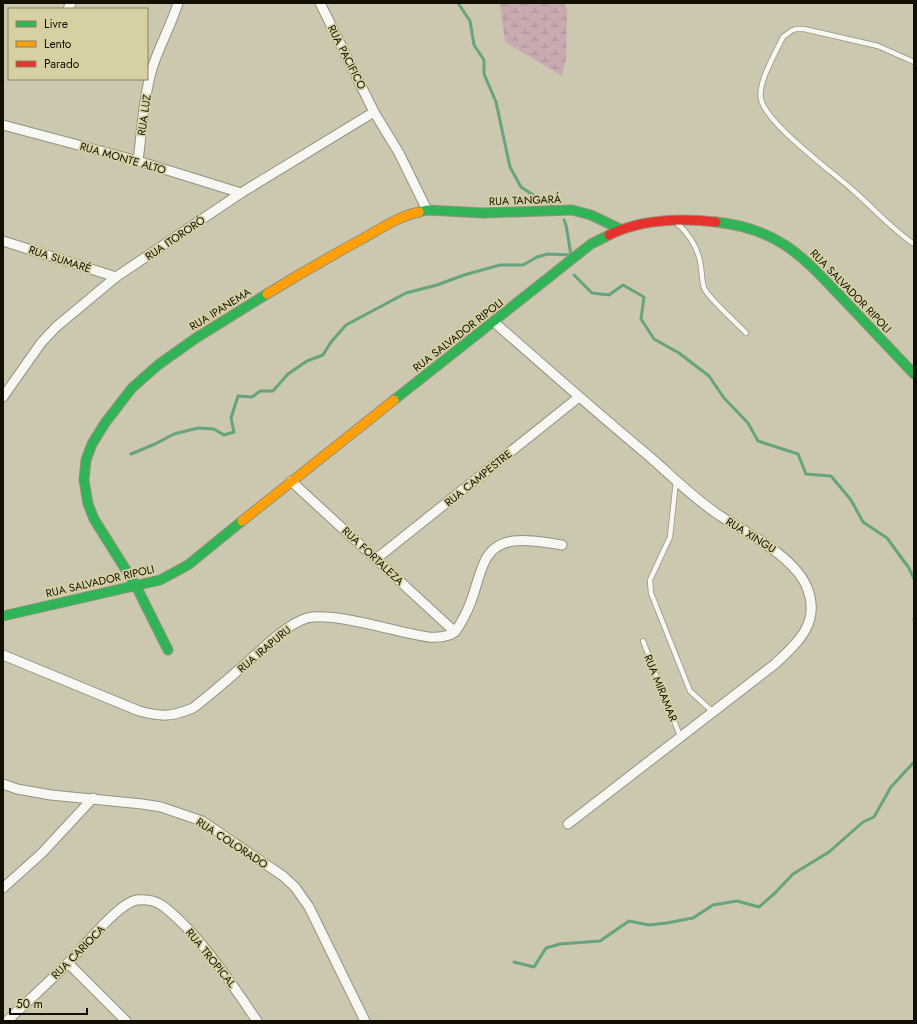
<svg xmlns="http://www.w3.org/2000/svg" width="917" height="1024" font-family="Jost,sans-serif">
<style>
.wetland{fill:url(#wetland-marsh)}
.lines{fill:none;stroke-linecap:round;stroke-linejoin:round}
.stream{stroke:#67a37e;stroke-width:3}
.lane-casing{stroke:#95927f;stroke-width:6}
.street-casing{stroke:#95927f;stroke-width:11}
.fast-casing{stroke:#95927f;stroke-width:11}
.slow-casing{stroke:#95927f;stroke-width:11}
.jam-casing{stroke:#95927f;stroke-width:11}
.lane{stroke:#f7f7f3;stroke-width:4.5}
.street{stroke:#f7f7f3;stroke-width:9}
.fast{stroke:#30b455;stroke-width:9}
.slow{stroke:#ff9f0a;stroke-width:9}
.jam{stroke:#e5322d;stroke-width:9}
.labels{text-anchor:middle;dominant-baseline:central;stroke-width:3.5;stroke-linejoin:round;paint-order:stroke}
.street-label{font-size:11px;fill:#120f02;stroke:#d7d0a3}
</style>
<defs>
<pattern id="wetland-marsh" width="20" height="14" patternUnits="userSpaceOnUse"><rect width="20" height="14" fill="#c7abb1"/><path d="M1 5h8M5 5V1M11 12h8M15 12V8" fill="none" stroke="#aa9297"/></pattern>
</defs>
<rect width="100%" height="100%" fill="#cbc8af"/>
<!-- wetland -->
<polygon class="wetland" points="500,3 564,3 567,10 566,58 562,76 505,42"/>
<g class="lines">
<!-- stream -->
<g class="stream">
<polyline points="458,3 470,21 474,45 484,60 484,74 496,102 510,167 521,187 541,200 553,205"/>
<polyline points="574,275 592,293 609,295 623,285 644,297 641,319 654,339 679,353 709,376 724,398 748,423 758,441 798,454 806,474 831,476 851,500 863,522 887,538 909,568 914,579"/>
<polyline points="131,454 155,444 174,434 198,428 214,429 224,435 234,432 231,418 238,396 252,397 260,391 273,391 288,374 307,361 323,355 331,342 346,325 406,293 437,285 464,275 500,265 523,265 537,257 548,254 571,255 566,225 564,220"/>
<polyline points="914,619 914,620"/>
<polyline points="514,962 534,967 546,948 560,944 600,941 629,921 649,925 667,923 693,918 713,905 737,901 759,907 775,893 793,874 829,852 863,822 874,817 891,787 914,762"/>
</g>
<!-- lane casing -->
<g class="lane-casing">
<g id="lane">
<path d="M914,62L878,46L804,29H796L791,31L783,37C776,52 757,84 761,99C766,124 834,173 855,192C874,209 893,230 914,244"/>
<path d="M677,223C690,235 699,249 701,267C702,275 702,281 704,288C709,299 737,323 746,333"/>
<polyline points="676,481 670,537 650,580 651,593 690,691 713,712"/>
<polyline points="643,641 680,736"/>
</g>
</g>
<!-- street casing -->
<g class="street-casing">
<g id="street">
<polyline points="320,3 374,112 399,153 427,210"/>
<polyline points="68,9 71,3"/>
<polyline points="3,125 138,161 241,193"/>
<path d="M138,161C142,131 143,99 152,69C159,46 171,26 178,3"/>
<polyline points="3,241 116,277"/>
<path d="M494,322C545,367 597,413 650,457C673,477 695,500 722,517C749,534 797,558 808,590C820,624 797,643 775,664L568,824"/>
<polyline points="3,397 41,343 56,327 116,277 241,193 374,112"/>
<polyline points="291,481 455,632"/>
<polyline points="376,559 579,397"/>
<path d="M3,655L139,711C162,717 171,717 193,708C210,695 226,681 242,667C259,652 285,625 307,618C329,612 383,628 408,633C421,636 435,640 449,635C457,632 460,624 464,617C474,600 476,581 484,563C497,531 535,541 562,545"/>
<polyline points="3,784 17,789 51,795 142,804 161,807 202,821 283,876 295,887 309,907 365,1021"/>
<polyline points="3,888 42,853 93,798"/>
<polyline points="68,963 126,1021"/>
<path d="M7,1021C27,1002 48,983 68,963C83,948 118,903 137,900C146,899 156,901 163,906C174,914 183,924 192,933C216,960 237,991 257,1021"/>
</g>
</g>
<!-- fast casing -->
<g class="fast-casing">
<g id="fast">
<polyline points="419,212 427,210 483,213 572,210 591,215 620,229"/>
<path d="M716,222C780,229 803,257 845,301C868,325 891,350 914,374"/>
<polyline points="394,400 591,244 609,235"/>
<polyline points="3,616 160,580 188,565 242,521"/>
<polyline points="168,650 136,586 94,519 88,504 84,480 86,460 92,444 105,423 132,388 158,365 196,338 267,294"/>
</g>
</g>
<!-- slow casing -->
<g class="slow-casing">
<g id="slow">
<path d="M267,294C298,275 329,257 362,239C380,229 399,216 419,212"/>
<polyline points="242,521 394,400"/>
</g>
</g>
<!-- jam casing -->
<g class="jam-casing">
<path id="jam" d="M609,235C642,219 680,218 716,222"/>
</g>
<!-- lane -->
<use href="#lane" class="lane"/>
<!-- street -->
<use href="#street" class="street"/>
<!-- fast -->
<use href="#fast" class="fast"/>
<!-- slow -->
<use href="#slow" class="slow"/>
<!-- jam -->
<use href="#jam" class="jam"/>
</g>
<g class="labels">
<!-- street labels -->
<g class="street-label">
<text transform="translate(347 57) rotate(63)">RUA PACIFICO</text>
<text transform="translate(144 115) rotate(-82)">RUA LUZ</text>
<text transform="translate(123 158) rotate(16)">RUA MONTE ALTO</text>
<text transform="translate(525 200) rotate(-2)">RUA TANGARÁ</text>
<text transform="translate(175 238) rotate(-34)">RUA ITORORÓ</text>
<text transform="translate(60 259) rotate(18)">RUA SUMARÉ</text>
<text transform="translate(851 291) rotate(46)">RUA SALVADOR RIPOLI</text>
<text transform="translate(220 309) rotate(-32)">RUA IPANEMA</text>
<text transform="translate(458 335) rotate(-38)">RUA SALVADOR RIPOLI</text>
<text transform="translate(478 478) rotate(-39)">RUA CAMPESTRE</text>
<text transform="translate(751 535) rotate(32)">RUA XINGU</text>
<text transform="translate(373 556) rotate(43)">RUA FORTALEZA</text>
<text transform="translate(100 581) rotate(-13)">RUA SALVADOR RIPOLI</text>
<text transform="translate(264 649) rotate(-40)">RUA IRAPURU</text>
<text transform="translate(661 688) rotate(68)">RUA MIRAMAR</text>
<text transform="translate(232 843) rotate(33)">RUA COLORADO</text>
<text transform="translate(78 952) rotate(-45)">RUA CARIOCA</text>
<text transform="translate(211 958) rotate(51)">RUA TROPICAL</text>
</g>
</g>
<!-- border -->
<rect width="917" height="1024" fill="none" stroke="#120f02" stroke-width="8"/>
<!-- legend -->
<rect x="8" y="8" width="140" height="72" fill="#d7d0a3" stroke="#888363"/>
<rect x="16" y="21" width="20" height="6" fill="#30b455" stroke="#888363"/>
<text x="44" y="28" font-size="12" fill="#120f02">Livre</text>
<rect x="16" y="41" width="20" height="6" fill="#ff9f0a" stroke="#888363"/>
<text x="44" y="48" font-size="12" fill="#120f02">Lento</text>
<rect x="16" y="61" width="20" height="6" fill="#e5322d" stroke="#888363"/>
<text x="44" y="68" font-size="12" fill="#120f02">Parado</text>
<!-- scale -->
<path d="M10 1008v6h77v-6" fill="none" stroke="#120f02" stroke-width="2"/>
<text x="16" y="1008" font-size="12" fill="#120f02" stroke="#d7d0a3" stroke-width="3" paint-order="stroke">50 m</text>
</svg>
